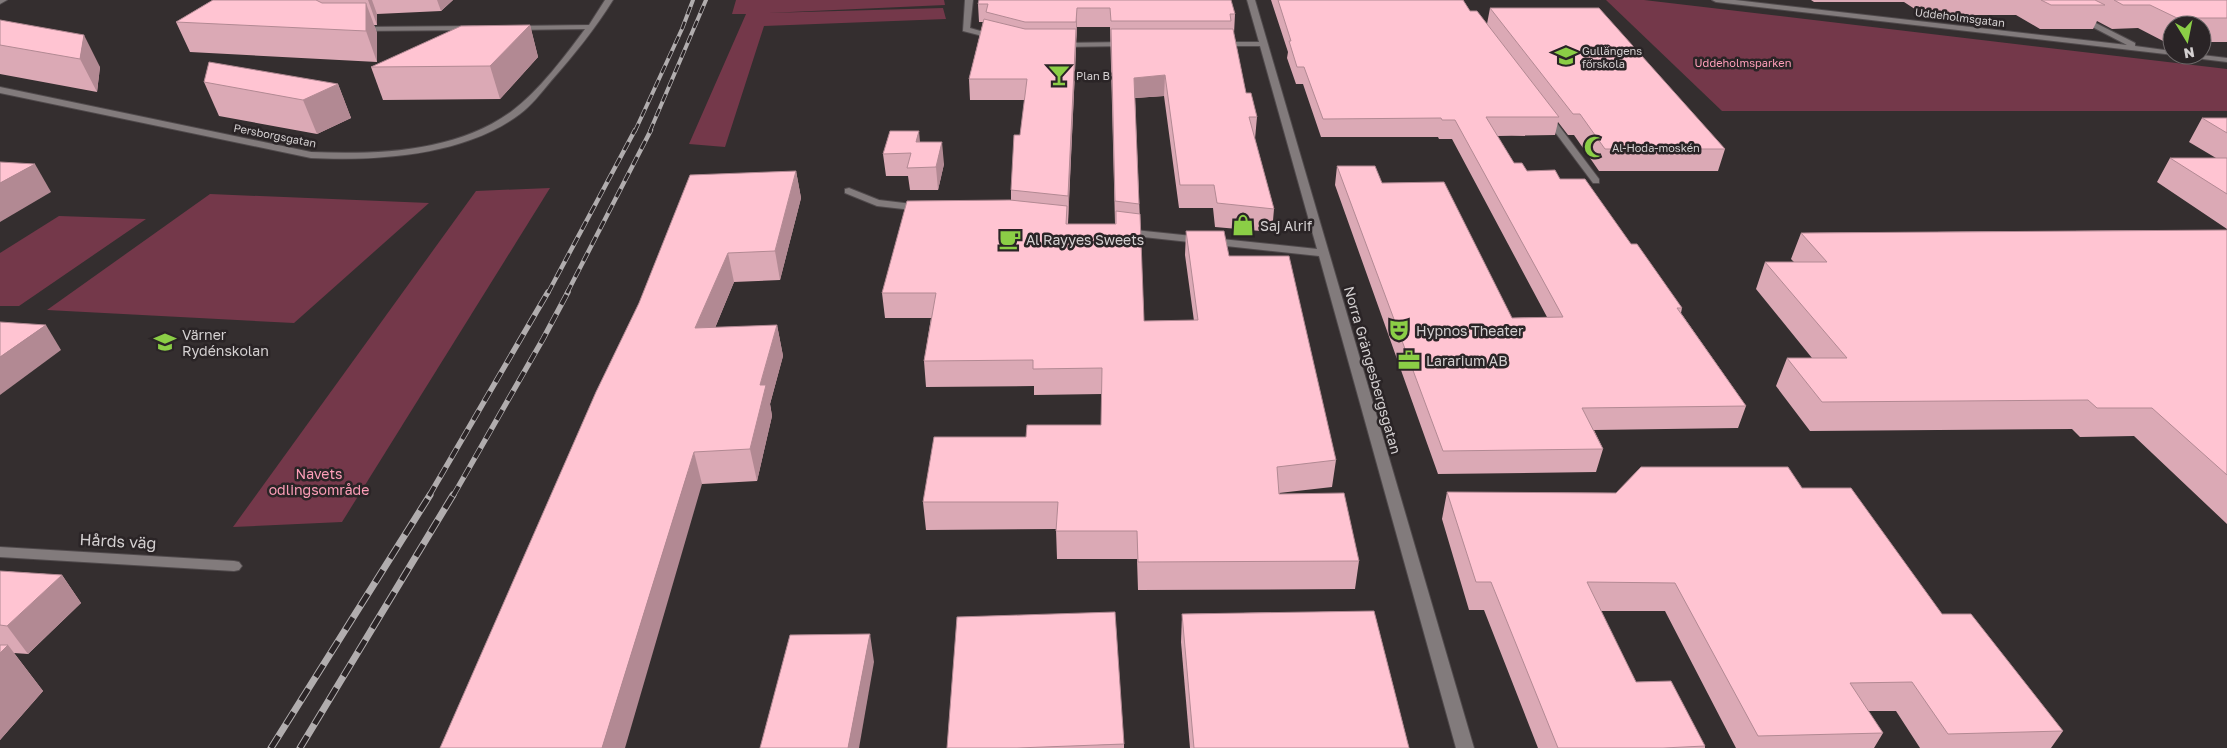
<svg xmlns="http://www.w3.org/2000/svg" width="2227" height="748" font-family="'Golos Text',sans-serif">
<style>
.green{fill:#74384a}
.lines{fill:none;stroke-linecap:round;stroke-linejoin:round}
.minor-casing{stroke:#504a4c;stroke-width:2}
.minor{fill:#827b7c;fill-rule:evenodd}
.rail-far3-casing{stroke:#b1adae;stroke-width:4}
.rail-far2-casing{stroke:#b1adae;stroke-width:4.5}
.rail-far1-casing{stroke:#b1adae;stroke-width:5.5}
.rail-casing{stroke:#b1adae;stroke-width:7}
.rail-far3{stroke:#2a2426;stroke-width:2.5;stroke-dasharray:8;stroke-linecap:butt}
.rail-far2{stroke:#2a2426;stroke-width:3;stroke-dasharray:9;stroke-linecap:butt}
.rail-far1{stroke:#2a2426;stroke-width:4;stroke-dasharray:11;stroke-linecap:butt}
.rail{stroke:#2a2426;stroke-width:5;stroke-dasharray:14;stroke-linecap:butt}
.wall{fill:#dba9b5;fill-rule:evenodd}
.shaded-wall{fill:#b28993}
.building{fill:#ffc4d2;stroke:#b28993}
.labels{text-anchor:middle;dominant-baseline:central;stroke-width:5;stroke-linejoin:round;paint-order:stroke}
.far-street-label{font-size:11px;fill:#d4d0d1;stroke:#2a2426}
.far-poi-label{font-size:11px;fill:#d4d0d1;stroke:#2a2426;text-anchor:start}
.far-park-label{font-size:11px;fill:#fd9eb8;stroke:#2a2426}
.poi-label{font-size:14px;fill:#d4d0d1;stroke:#2a2426;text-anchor:start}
.street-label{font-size:14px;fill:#d4d0d1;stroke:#2a2426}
.park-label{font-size:14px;fill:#fd9eb8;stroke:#2a2426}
.near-street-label{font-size:16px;fill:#d4d0d1;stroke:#2a2426}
</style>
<rect width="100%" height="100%" fill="#342e2f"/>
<!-- green -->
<g class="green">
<polygon points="736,0 944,0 945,5 768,13 943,8 946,19 764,26 725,147 689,144 746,14 732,14"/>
<polygon points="1606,0 1644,0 2227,69 2227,111 1722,111"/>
<polygon points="550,188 342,522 233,527 476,191"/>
<polygon points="210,194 429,203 294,323 47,310"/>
<polygon points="59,216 146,219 19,306 0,306 0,253"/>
</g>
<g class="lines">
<!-- minor casing -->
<g class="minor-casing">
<g id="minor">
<polygon points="0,0 7,0 0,4"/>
<path d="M605,0H613C595,29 574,55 551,81C541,93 532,105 520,114C464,156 377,161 311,158L0,93V87L311,152C377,155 456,152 512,111C539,91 565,56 585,29L514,30L510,28L511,26L589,25Z"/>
<polygon points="965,0 973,0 970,28 998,36 998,40 963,31"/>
<polygon points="1247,0 1255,0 1474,748 1456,748 1319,256 1125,235 1120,232 1125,229 1317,249 1260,46 1219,46 1215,44 1219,42 1259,42"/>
<polygon points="1712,0 1735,0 2127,45 2079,20 2079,16 2082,16 2135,43 2135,46 2172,51 2174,55 1716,2"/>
<polygon points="474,26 478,28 477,30 359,31 355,29 359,27"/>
<polygon points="1127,42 1130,42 1130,46 1059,47 1055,45 1059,43"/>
<polygon points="2182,55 2202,55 2227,58 2227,62 2186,57"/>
<polygon points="1547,113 1550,114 1599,179 1599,183 1593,183 1543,116"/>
<polygon points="849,188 879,200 921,205 926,208 921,211 877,206 845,193 845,189"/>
<polygon points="0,547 234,561 239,562 242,566 239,570 234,571 0,557"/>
</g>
</g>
<!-- minor -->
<use href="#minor" class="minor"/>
<!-- rail-far3 casing -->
<g class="rail-far3-casing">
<g id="rail-far3">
<polyline points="635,131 682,29 693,0"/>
<polyline points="650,131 706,0"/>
</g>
</g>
<!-- rail-far2 casing -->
<g class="rail-far2-casing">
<g id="rail-far2">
<polyline points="548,293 635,130"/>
<polyline points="567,293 651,130"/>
</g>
</g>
<!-- rail-far1 casing -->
<g class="rail-far1-casing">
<g id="rail-far1">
<polyline points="429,496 548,292"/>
<polyline points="453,496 543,339 568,292"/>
</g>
</g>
<!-- rail casing -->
<g class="rail-casing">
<g id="rail">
<polyline points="271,748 430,495"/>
<polyline points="300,748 453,495"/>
</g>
</g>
<!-- rail-far3 -->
<use href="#rail-far3" class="rail-far3"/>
<!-- rail-far2 -->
<use href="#rail-far2" class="rail-far2"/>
<!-- rail-far1 -->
<use href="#rail-far1" class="rail-far1"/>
<!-- rail -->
<use href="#rail" class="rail"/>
</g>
<!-- wall -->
<g class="wall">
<polygon points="213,0 453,0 441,11 377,14 377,25 374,25 377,33 377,62 190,52 176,22"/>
<path d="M979,0L1235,14L1234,34L1246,93L1257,117L1255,139L1274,209L1272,232L1215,227L1213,208H1179L1164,96L1135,98L1144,321H1194L1185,255L1186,231L1229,256L1336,460L1332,487L1279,493L1359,561L1355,589L1138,590L1137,559H1057L1056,529L926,530L923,502L1026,437L1101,425L1102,394L1034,395V386L926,387L924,361L931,318H885L882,293L1011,200V190L1020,135L1025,100H970L969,79L983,22H979L978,4ZM1077,27H1110L1115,224H1068Z"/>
<polygon points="1271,0 1463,0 1470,11 1487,24 1490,8 1725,149 1718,171 1599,171 1574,135 1568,135 1558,122 1555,135 1497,136 1514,163 1527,171 1560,179 1631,244 1682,308 1681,313 1746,406 1738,428 1594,430 1603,449 1596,472 1438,474 1335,185 1337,166 1382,183 1512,318 1547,317 1452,139 1439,139 1438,137 1321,137 1303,84 1296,84 1287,58 1288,52"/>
<polygon points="1811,0 2227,0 2227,42 2202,42 2202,25 2172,25 2172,42 2165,42 2138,28 2112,29 2097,21 2093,29 2040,29 2016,15 1924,15 1904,2 1814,2"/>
<polygon points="0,20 100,67 97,92 0,74"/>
<polygon points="530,25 538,57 500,99 383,100 371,67"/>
<polygon points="204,82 338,84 351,118 317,134 219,116"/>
<polygon points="2202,118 2227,118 2227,229 2157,182 2170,158 2216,158 2189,142"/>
<polygon points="920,142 944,164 938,190 910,190 908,176 886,176 883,154"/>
<polygon points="796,171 801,198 780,280 734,282 715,328 777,325 783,356 770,404 772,416 757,481 702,484 596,392"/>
<polygon points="2227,230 2227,524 2134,436 2080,437 2072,429 1810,431 1776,386 1787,358 1812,358 1756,289 1765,262 1794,262 1791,259 1801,233"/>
<polygon points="1802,488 1942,614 2063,731 2051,748 1920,748 1896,711 1868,711 1883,733 1874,748 1736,748 1665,611 1600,611 1636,682 1705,746 1705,748 1538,748 1484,610 1469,610 1442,519 1447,492 1616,493"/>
<polygon points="0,571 62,575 81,603 28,654 14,653 43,691 0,740"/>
<polygon points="1374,611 1409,748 1190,748 1181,642 1182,614"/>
<polygon points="1124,744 1124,748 947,748"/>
</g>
<!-- shaded-wall -->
<g class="shaded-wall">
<polygon points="368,0 372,0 377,14 377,25"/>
<polygon points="437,0 453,0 441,11"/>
<polygon points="366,3 377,33 377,62 366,31"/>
<polygon points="1077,8 1077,27 1076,41 1076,22"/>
<polygon points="530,25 538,57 500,99 490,66"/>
<polygon points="1076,29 1076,49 1068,219 1068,196"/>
<polygon points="84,35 100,67 97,92 80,59"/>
<polygon points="1165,75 1164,96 1134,98 1134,78"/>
<polygon points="338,84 351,118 317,134 303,100"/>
<polygon points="919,131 921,153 916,142"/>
<polygon points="942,142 944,164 938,190 936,167"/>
<polygon points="35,164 51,192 0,222 0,183"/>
<polygon points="796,171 801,198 780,280 775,251"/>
<polygon points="728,253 734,282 702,359 695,328"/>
<polygon points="46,325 61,350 0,395 0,357"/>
<polygon points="777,325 783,356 770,404 772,416 757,481 750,449 760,385"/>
<polygon points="694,452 702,484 625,748 602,748"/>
<polygon points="62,575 81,603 28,654 7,626"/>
<polygon points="870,634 874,662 859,748 848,748"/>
<polygon points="8,645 43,691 0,740 0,653"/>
</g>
<!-- building -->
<g class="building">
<polygon points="213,0 316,0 322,3 366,3 366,31 176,22"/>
<polygon points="979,0 1231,0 1235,14 1230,14 1231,21 1111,21 1110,8 1077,8 1076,22 1025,22 986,12 988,4 978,4"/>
<polygon points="1278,0 1463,0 1470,11 1477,11 1559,117 1486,117 1514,163 1522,163 1527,171 1555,170 1560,179 1585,179 1631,244 1637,244 1682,308 1677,308 1746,406 1582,408 1603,449 1443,451 1337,166 1375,166 1382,183 1444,182 1512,318 1563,317 1455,120 1442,120 1441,118 1323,119 1304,67 1297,67 1289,41 1291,41"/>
<polygon points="2041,0 2095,0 2105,5 2051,5"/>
<polygon points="2114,0 2227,0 2227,18 2177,18 2150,5 2123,5"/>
<polygon points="1490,8 1599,8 1725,149 1605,149 1580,114 1573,114"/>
<polygon points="984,19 1025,29 1076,29 1068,196 1011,190 1014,135 1020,135 1027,79 969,79"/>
<polygon points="0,20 84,35 80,59 0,45"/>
<polygon points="530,25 490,66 371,67 461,26"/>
<polygon points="1111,29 1233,29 1246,93 1251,93 1257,117 1249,117 1274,209 1217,203 1214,185 1180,185 1165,75 1134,78 1139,204 1115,201"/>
<polygon points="209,62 338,84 303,100 204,82"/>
<polygon points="2202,118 2227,118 2227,133"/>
<polygon points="890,131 919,131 916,142 942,142 936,167 907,168 911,153 883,154"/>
<polygon points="2170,158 2227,158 2227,194"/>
<polygon points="0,162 35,164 0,183"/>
<polygon points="796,171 775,251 728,253 695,328 777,325 760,385 766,385 750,449 694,452 602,748 440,748 596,392 639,303 690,175"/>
<polygon points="1010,200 1067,206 1066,224 1116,224 1116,211 1140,214 1144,321 1198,320 1186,231 1224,231 1229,256 1289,256 1336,460 1277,467 1279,494 1344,493 1359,561 1138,562 1137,531 1056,531 1058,502 923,502 934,437 1026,437 1027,425 1101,425 1102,368 1033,369 1033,360 924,361 936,293 882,293 907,201"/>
<polygon points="2227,230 2227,475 2152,408 2097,408 2088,400 1822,402 1787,358 1847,358 1765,262 1827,262 1801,233"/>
<polygon points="0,322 46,325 0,357"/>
<polygon points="1641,467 1788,467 1802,488 1851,488 1942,614 1971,614 2063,731 1948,734 1912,682 1850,683 1883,733 1758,736 1675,583 1587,582 1636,682 1671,681 1705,746 1663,748 1558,748 1491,582 1476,582 1447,492 1616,493"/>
<polygon points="0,571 62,575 7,626 0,625"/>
<polygon points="1374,611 1409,748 1194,748 1182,614"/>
<polygon points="1115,612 1124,744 1017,748 947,748 957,617"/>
<polygon points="870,634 848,748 760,748 790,635"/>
<polygon points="0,645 8,645 0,653"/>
</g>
<!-- icons -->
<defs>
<g id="school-bare" transform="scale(1.725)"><path d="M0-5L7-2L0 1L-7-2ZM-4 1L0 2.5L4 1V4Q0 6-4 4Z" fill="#8bce46" stroke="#2a2426" stroke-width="2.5" paint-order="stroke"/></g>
<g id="bar-bare" transform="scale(1.725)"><path d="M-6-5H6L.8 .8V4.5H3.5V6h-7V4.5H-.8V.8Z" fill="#8bce46" stroke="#2a2426" stroke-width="2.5" paint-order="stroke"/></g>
<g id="mosque-bare" transform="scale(1.725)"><path d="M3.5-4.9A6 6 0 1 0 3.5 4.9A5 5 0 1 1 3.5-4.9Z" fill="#8bce46" stroke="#2a2426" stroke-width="2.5" paint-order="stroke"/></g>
<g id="shop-bare" transform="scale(1.725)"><path d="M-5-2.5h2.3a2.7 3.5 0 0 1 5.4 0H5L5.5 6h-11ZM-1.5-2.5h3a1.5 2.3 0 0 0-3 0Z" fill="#8bce46" stroke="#2a2426" stroke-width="2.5" paint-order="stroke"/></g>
<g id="cafe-bare" transform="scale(1.725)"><path d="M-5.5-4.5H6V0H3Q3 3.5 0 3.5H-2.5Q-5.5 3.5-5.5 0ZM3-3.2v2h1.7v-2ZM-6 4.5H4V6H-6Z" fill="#8bce46" stroke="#2a2426" stroke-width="2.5" paint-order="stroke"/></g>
<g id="theatre-bare" transform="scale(1.725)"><path d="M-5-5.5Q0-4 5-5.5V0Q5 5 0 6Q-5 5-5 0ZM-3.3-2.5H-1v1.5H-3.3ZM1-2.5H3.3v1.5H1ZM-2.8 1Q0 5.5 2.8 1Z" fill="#8bce46" stroke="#2a2426" stroke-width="2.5" paint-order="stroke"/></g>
<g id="office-bare" transform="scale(1.725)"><path d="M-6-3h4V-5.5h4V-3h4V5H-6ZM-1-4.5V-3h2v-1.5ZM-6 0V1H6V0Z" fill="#8bce46" stroke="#2a2426" stroke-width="2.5" paint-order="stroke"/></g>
</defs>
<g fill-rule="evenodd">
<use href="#school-bare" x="1566" y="56"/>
<use href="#bar-bare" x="1059" y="75"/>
<use href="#mosque-bare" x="1595" y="147"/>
<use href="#shop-bare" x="1243" y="225"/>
<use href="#cafe-bare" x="1010" y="239"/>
<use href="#theatre-bare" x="1399" y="330"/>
<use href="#school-bare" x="165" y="342"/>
<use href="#office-bare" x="1409" y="360"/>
</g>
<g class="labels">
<!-- far-street labels -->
<g class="far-street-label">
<text transform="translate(1960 17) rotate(7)">Uddeholmsgatan</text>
<text transform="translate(275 135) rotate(11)">Persborgsgatan</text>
</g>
<!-- far-poi labels -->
<g class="far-poi-label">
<text x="1582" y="50">Gullängens<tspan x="1582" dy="13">förskola</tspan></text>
<text x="1076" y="75">Plan B</text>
<text x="1612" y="147">Al-Hoda-moskén</text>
</g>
<!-- far-park labels -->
<g class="far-park-label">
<text x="1743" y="62">Uddeholmsparken</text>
</g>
<!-- poi labels -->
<g class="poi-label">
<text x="1260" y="225">Saj Alrif</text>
<text x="1026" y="239">Al Rayyes Sweets</text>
<text x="1416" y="330">Hypnos Theater</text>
<text x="182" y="334">Värner<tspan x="182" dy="16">Rydénskolan</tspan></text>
<text x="1426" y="360">Lararium AB</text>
</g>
<!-- street labels -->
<g class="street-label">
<text transform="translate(1373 370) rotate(74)">Norra Grängesbergsgatan</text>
</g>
<!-- park labels -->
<g class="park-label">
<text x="319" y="473">Navets<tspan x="319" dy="16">odlingsområde</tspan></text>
</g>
<!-- near-street labels -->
<g class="near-street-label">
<text transform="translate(118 541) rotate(3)">Hårds väg</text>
</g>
</g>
<!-- north arrow -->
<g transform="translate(2187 40) rotate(170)"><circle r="24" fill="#2a2426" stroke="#6e696a"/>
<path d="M0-4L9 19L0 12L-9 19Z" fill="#8bce46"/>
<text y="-8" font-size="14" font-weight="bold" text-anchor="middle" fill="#d4d0d1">N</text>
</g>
</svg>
